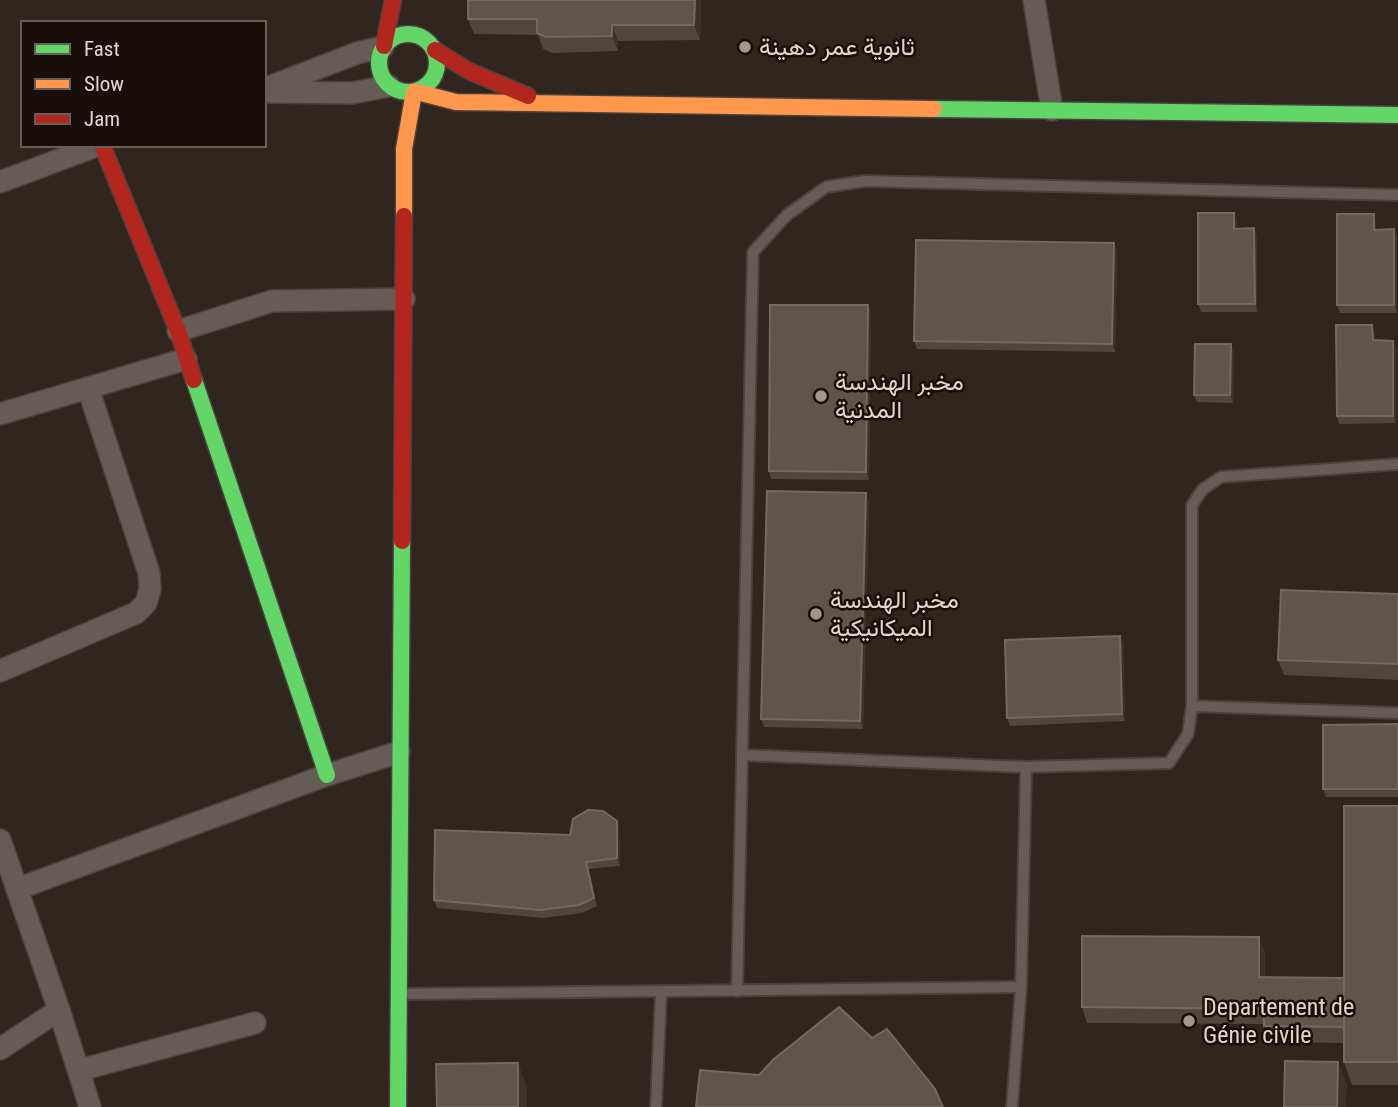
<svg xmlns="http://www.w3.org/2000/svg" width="1398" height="1107" font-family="'Roboto Condensed',Vazirmatn,sans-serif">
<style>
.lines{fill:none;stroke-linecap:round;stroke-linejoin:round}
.lane-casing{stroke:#4b423d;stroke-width:14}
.street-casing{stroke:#4b423d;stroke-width:24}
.fast-casing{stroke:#4b423d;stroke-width:19}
.slow-casing{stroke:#4b423d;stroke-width:19}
.jam-casing{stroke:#4b423d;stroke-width:19}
.lane{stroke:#665c57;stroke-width:10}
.street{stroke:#665c57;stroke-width:21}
.fast{stroke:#63d668;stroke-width:16}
.slow{stroke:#ff974d;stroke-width:16}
.jam{stroke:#b3261e;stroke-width:16}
.wall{fill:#50463d}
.shaded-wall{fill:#3d322a}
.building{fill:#60554c;stroke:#746960;stroke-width:2}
.poi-dot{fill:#a49790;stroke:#180e0a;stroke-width:2.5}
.labels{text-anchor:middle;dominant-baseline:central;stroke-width:5;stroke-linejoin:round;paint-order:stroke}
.poi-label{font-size:24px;fill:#e2d4cd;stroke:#180e0a;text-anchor:start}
</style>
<rect width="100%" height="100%" fill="#30251f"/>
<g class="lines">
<!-- lane casing -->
<g class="lane-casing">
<g id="lane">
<polyline points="1192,706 1398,713"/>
<polyline points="742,755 1026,767 1169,763 1188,734 1192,706 1192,505 1203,489 1221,477 1398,464"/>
<polyline points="737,991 753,252 787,215 826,187 865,181 1398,195"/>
<polyline points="401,994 1021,987"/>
<polyline points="656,1107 661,993"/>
<polyline points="1012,1107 1021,987 1026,767"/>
</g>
</g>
<!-- street casing -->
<g class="street-casing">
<g id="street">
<polyline points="1034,0 1052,110"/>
<polyline points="264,89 357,53 383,47"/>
<polyline points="270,92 352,93 389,86"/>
<polyline points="0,182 99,145"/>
<polyline points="178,331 272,301 404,299"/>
<polyline points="0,414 186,359"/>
<polyline points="0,671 136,613 146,603 150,589 149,573 88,388"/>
<polyline points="0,840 59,1010"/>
<polyline points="17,889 327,775 399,752"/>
<polyline points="0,1049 59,1010 90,1107"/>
<polyline points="80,1070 255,1023"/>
</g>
</g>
<!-- fast casing -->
<g class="fast-casing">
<g id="fast">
<circle cx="408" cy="63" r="29"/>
<polyline points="934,109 1398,115"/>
<polyline points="194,380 327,775"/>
<polyline points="398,1107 402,541"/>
</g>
</g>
<!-- slow casing -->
<g class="slow-casing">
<g id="slow">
<polyline points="417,92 456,102 934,109"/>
<polyline points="404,216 404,149 414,92"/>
</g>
</g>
<!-- jam casing -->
<g class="jam-casing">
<g id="jam">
<polyline points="384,46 393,0"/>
<polyline points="435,50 469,71 528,96"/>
<polyline points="102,145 178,331 194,380"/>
<polyline points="402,541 404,216"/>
</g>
</g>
<!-- lane -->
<use href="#lane" class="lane"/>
<!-- street -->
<use href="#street" class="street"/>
<!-- fast -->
<use href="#fast" class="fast"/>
<!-- slow -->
<use href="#slow" class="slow"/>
<!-- jam -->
<use href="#jam" class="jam"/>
</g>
<!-- wall -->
<g class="wall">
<polygon points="468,0 701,0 700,40 618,41 618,51 552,53 543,49 538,35 474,34 468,19"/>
<polygon points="1237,221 1237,229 1257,236 1257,312 1201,312 1198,304"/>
<polygon points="1376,222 1376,230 1397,237 1397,313 1340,313 1337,305"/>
<polygon points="1117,251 1115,352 917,349 914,341"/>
<polygon points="868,305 871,313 869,480 771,479 769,471"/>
<polygon points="1375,333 1375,340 1396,348 1396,423 1339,424 1337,416"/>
<polygon points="1234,352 1233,403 1197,402 1194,395"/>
<polygon points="869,501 863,729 764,727 761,719"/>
<polygon points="1398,594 1398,680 1284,675 1278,660"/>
<polygon points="1120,636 1123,644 1125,721 1010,726 1007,718"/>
<polygon points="1398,724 1398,797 1326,797 1323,789"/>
<polygon points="1398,806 1398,1085 1352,1085 1344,1062 1344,1043 1270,1042 1264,1024 1087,1023 1082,1007 1265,953 1265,977 1344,978"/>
<polygon points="617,821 619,829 620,866 589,869 597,906 582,913 543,918 437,908 434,900"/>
</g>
<!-- shaded-wall -->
<g class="shaded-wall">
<polygon points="695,0 701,0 700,40 694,25"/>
<polygon points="612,25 618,41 618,51 612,36"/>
<polygon points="1234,213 1237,221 1237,237 1234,229"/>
<polygon points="1374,214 1376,222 1376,238 1374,230"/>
<polygon points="1254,228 1257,236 1257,312 1255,304"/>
<polygon points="1394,229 1397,237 1397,313 1394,305"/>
<polygon points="1114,243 1117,251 1115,352 1112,344"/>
<polygon points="868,305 871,313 869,480 866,472"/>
<polygon points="1372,325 1375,333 1376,348 1373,340"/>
<polygon points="1393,341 1396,348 1396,423 1393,416"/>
<polygon points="1231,344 1234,352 1233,403 1230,395"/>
<polygon points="866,493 869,501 863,729 860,721"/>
<polygon points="1120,636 1123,644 1125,721 1122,714"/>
<polygon points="617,821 619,829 620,866 617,858"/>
<polygon points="586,862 589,869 597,906 594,898"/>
<polygon points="1259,937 1265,953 1265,993 1259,977"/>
<polygon points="1338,1062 1347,1085 1346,1107 1337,1107"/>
<polygon points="518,1063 527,1086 527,1107 518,1107"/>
</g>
<!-- building -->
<g class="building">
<polygon points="468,0 695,0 694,25 612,25 612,36 546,37 537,33 537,19 468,19"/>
<polygon points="1198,213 1234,213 1234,229 1254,228 1255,304 1198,304"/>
<polygon points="1337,214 1374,214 1374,230 1394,229 1394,305 1337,305"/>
<polygon points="916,240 1114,243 1112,344 914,341"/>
<polygon points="770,305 868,305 866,472 769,471"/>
<polygon points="1336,325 1372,325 1373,340 1393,341 1393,416 1337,416"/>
<polygon points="1195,344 1231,344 1230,395 1194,395"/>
<polygon points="767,491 866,493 860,721 761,719"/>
<polygon points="1281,590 1398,594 1398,664 1278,660"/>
<polygon points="1120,636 1122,714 1007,718 1005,640"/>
<polygon points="1398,724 1398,789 1323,789 1323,725"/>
<rect x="1344" y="806" width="54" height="256"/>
<polygon points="588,810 603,811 617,821 617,858 586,862 594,898 579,905 540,910 434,900 435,830 570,835 573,819"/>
<polygon points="1082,936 1259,937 1259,977 1344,978 1344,1027 1264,1026 1264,1009 1082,1007"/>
<polygon points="839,1007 872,1038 887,1029 935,1089 943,1107 696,1107 700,1070 759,1075 774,1059"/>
<polygon points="1285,1061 1338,1062 1337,1107 1284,1107"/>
<polygon points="518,1063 518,1107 437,1107 436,1064"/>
</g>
<!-- markers -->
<g class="poi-dot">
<circle cx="745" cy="47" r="7"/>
<circle cx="821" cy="396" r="7"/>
<circle cx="816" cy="614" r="7"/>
<circle cx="1189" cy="1021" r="7"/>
</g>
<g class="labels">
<!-- poi labels -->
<g class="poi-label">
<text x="759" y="47">ثانوية عمر دهينة</text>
<text x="835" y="382">مخبر الهندسة<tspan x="835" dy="28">المدنية</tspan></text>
<text x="830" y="600">مخبر الهندسة<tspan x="830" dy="28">الميكانيكية</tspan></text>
<text x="1203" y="1007">Departement de<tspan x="1203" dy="28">Génie civile</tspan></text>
</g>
</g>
<!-- legend -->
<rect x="21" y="21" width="245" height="126" fill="#180e0a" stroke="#695d58" stroke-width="2"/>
<rect x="35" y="44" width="35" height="10" fill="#63d668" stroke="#695d58" stroke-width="2"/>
<text x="84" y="56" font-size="21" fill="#e2d4cd">Fast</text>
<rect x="35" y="79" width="35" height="10" fill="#ff974d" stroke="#695d58" stroke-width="2"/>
<text x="84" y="91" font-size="21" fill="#e2d4cd">Slow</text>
<rect x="35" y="114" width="35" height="10" fill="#b3261e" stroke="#695d58" stroke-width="2"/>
<text x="84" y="126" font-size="21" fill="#e2d4cd">Jam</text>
</svg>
